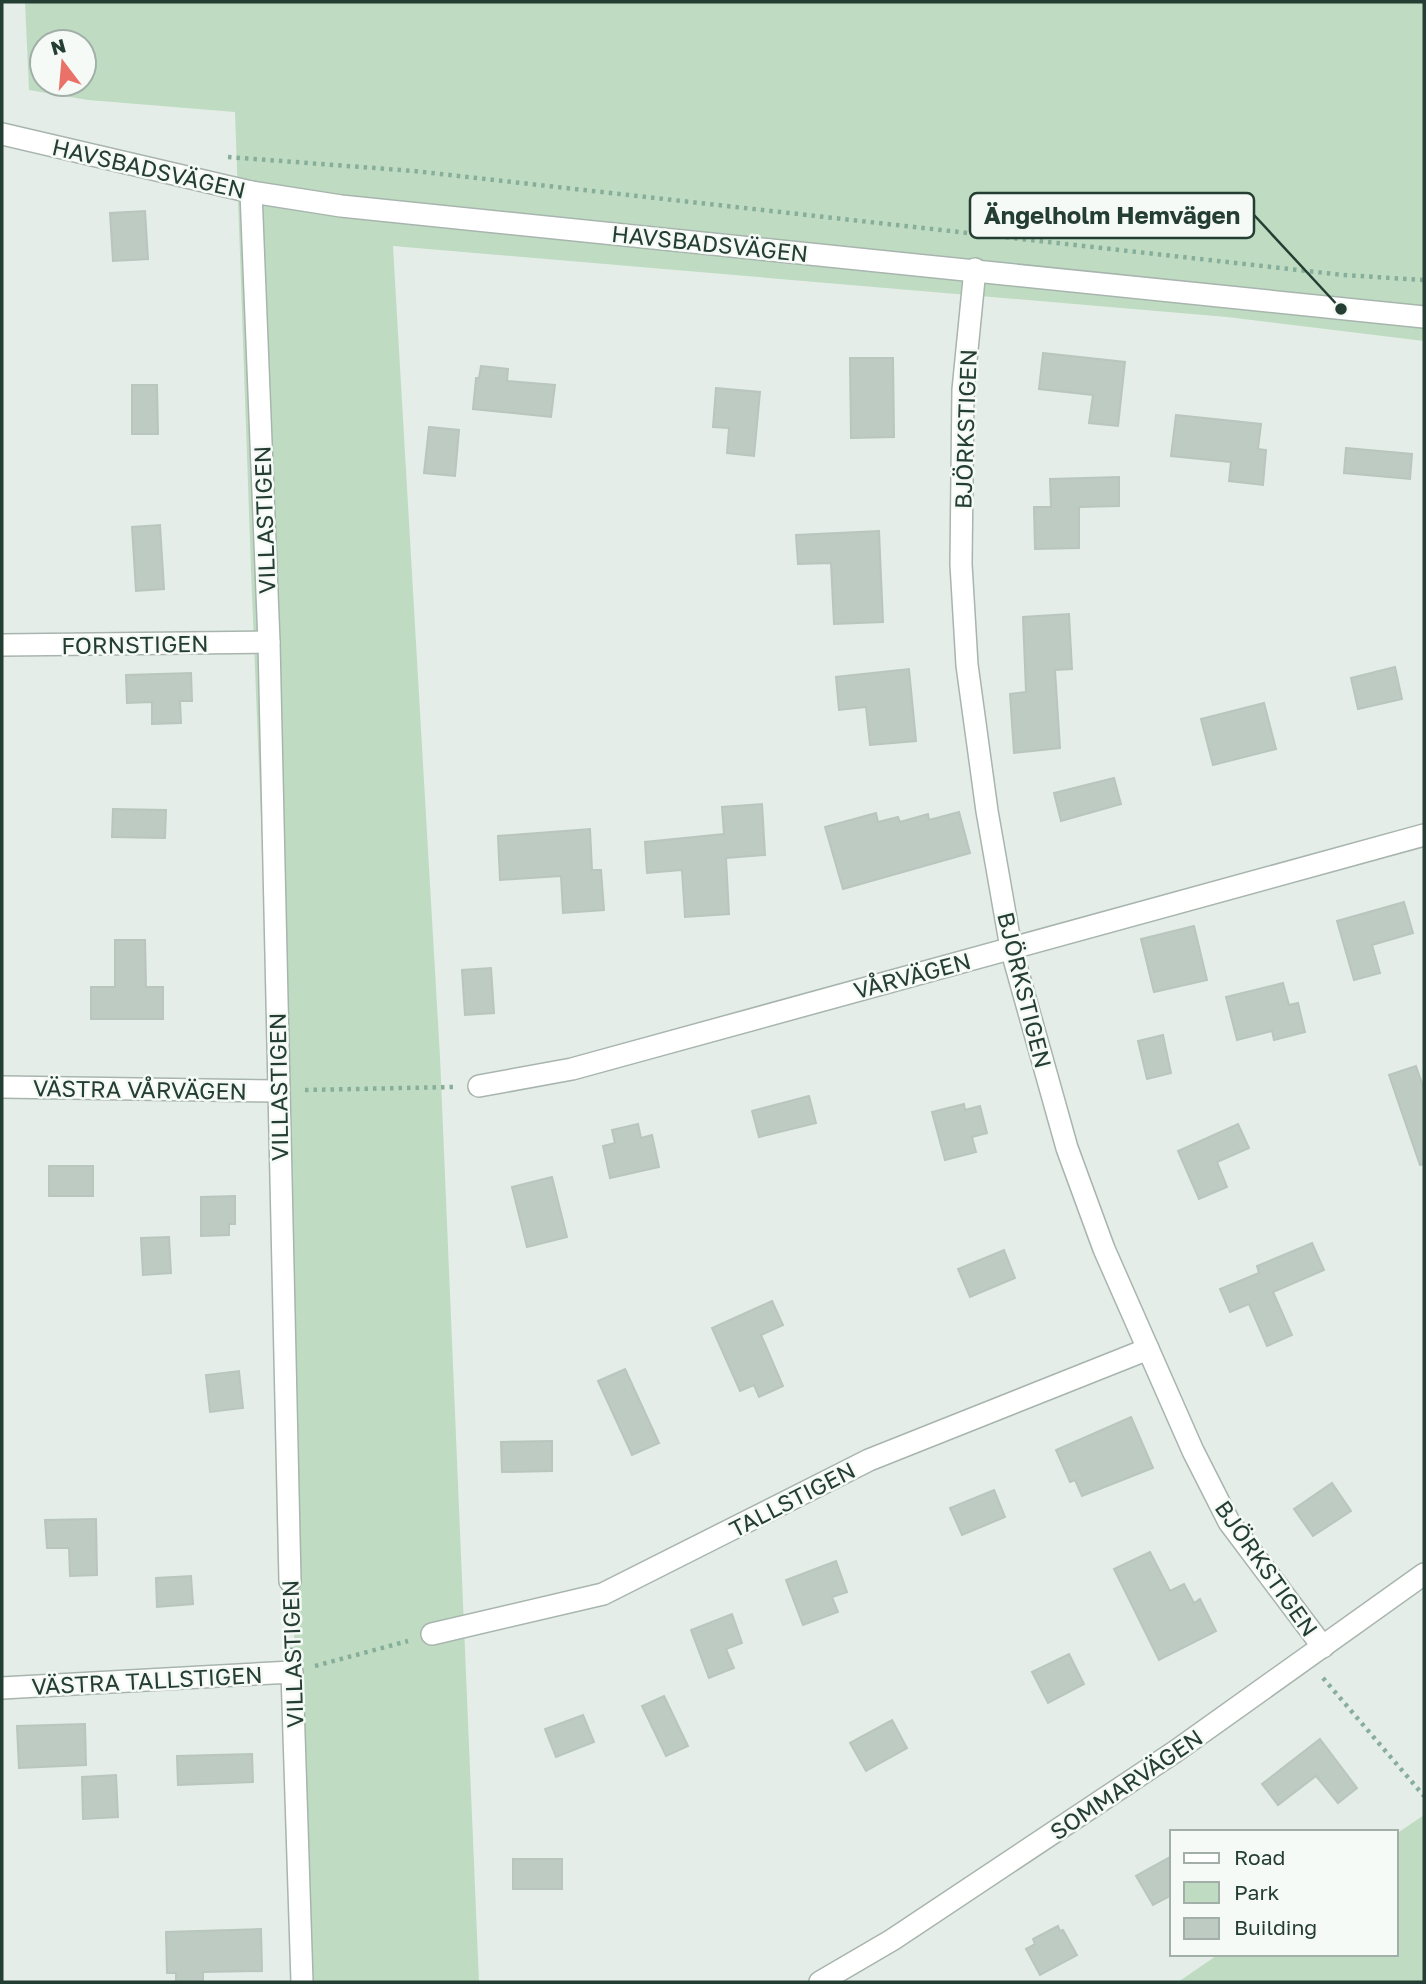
<svg xmlns="http://www.w3.org/2000/svg" width="1426" height="1984" font-family="'Golos Text',sans-serif">
<style>
.green{fill:#bfdcc2;fill-rule:evenodd}
.building{fill:#bdcbc3;stroke:#b8c6be;stroke-width:2}
.lines{fill:none;stroke-linecap:round;stroke-linejoin:round}
.street-casing{stroke:#a8b5ae;stroke-width:24}
.path{stroke:#87ae9b;stroke-width:4.5;stroke-dasharray:3.5 5;stroke-linecap:butt}
.street{stroke:#fff;stroke-width:21}
.labels{text-anchor:middle;dominant-baseline:central;stroke-width:5;stroke-linejoin:round;paint-order:stroke}
.street-label{font-size:23px;fill:#253e33;stroke:#f5faf7}
.leader{fill:none;stroke:#253e33;stroke-width:2.5}
.callout-dot{fill:#253e33;stroke:#f5faf7;stroke-width:2.5}
.callout{fill:#f5faf7;stroke:#253e33;stroke-width:2.5}
.callout-label{font-size:24px;text-anchor:middle;font-weight:bold;fill:#253e33}
</style>
<rect width="100%" height="100%" fill="#e5ede8"/>
<!-- green -->
<g class="green">
<path d="M25,2H1424V341L1227,317L393,246L440,1057L479,1982H308L251,570L235,112L88,100L29,90ZM42,42H84V84H42Z"/>
<polygon points="1424,1815 1424,1982 1178,1982 1219,1954 1396,1954 1396,1834"/>
</g>
<!-- building -->
<g class="building">
<polygon points="145,211 148,259 113,261 110,213"/>
<polygon points="1043,353 1125,362 1118,426 1089,423 1093,395 1039,389"/>
<polygon points="850,358 893,358 894,437 851,438"/>
<polygon points="481,366 508,369 507,381 555,385 551,417 473,409 476,378 479,378"/>
<polygon points="132,385 157,385 158,434 132,434"/>
<polygon points="716,388 760,392 754,456 727,453 729,428 713,427"/>
<polygon points="1176,415 1261,424 1258,449 1266,450 1263,485 1229,481 1231,462 1171,456"/>
<polygon points="429,427 459,430 455,476 424,473"/>
<polygon points="1346,448 1412,454 1410,479 1344,473"/>
<polygon points="1119,477 1119,506 1079,507 1079,548 1035,549 1034,507 1051,507 1050,479"/>
<polygon points="160,525 164,589 136,591 132,527"/>
<polygon points="879,531 883,622 834,624 831,563 798,564 796,535"/>
<polygon points="1069,614 1072,669 1055,670 1060,748 1014,753 1010,694 1026,692 1023,617"/>
<polygon points="1395,667 1402,699 1358,709 1351,678"/>
<polygon points="909,669 916,741 870,745 866,707 839,710 836,677"/>
<polygon points="191,673 192,701 180,701 181,723 152,724 152,702 127,703 126,675"/>
<polygon points="1264,703 1276,749 1213,765 1201,719"/>
<polygon points="1114,778 1121,804 1061,821 1054,793"/>
<polygon points="762,804 765,855 726,858 729,914 685,917 682,870 647,873 645,842 724,834 722,807"/>
<polygon points="113,809 166,810 165,838 112,837"/>
<polygon points="959,812 970,853 843,889 825,827 876,813 878,822 898,817 900,822 928,814 929,820"/>
<polygon points="590,829 592,870 601,870 604,910 563,913 561,876 500,880 498,836"/>
<polygon points="1404,902 1413,933 1372,945 1380,973 1354,980 1337,921"/>
<polygon points="1194,926 1207,980 1154,992 1141,939"/>
<polygon points="115,940 145,940 146,987 163,987 163,1019 91,1019 91,987 115,987"/>
<polygon points="491,968 494,1013 465,1015 462,970"/>
<polygon points="1283,983 1289,1005 1298,1003 1305,1032 1274,1040 1272,1031 1237,1040 1226,997"/>
<polygon points="1163,1035 1171,1073 1147,1079 1138,1041"/>
<polygon points="1416,1066 1424,1089 1424,1164 1420,1165 1389,1075"/>
<polygon points="809,1096 816,1123 759,1137 752,1111"/>
<polygon points="964,1104 965,1110 980,1106 987,1133 972,1137 976,1152 945,1160 932,1112"/>
<polygon points="638,1124 641,1138 652,1135 659,1167 610,1178 603,1146 615,1143 612,1130"/>
<polygon points="1238,1124 1249,1148 1217,1162 1227,1187 1199,1199 1178,1151"/>
<rect x="49" y="1166" width="44" height="30"/>
<polygon points="552,1177 567,1237 527,1247 512,1187"/>
<polygon points="235,1196 235,1224 229,1224 229,1235 201,1236 201,1197"/>
<polygon points="169,1237 171,1273 143,1275 141,1238"/>
<polygon points="1312,1243 1324,1270 1273,1292 1292,1335 1267,1346 1249,1304 1230,1312 1220,1289 1259,1273 1257,1266"/>
<polygon points="1004,1250 1015,1278 970,1297 958,1269"/>
<polygon points="772,1301 783,1325 761,1335 783,1386 759,1397 754,1385 740,1391 712,1328"/>
<polygon points="625,1369 659,1443 632,1455 598,1381"/>
<polygon points="239,1371 243,1408 210,1412 206,1375"/>
<polygon points="1131,1417 1153,1468 1082,1496 1075,1480 1070,1482 1056,1450"/>
<polygon points="552,1441 552,1471 502,1472 501,1442"/>
<polygon points="1332,1483 1351,1511 1313,1536 1294,1509"/>
<polygon points="994,1490 1005,1517 962,1535 950,1508"/>
<polygon points="96,1519 97,1575 70,1576 69,1548 47,1548 45,1520"/>
<polygon points="1150,1552 1170,1591 1184,1584 1194,1603 1200,1599 1216,1631 1159,1660 1114,1569"/>
<polygon points="836,1561 847,1592 832,1597 838,1612 803,1625 786,1580"/>
<polygon points="191,1576 193,1604 157,1607 156,1578"/>
<polygon points="732,1614 742,1643 726,1649 734,1668 709,1678 691,1630"/>
<polygon points="1069,1654 1084,1684 1048,1703 1032,1672"/>
<polygon points="664,1696 688,1746 666,1756 642,1706"/>
<polygon points="583,1715 594,1742 556,1757 545,1729"/>
<polygon points="892,1720 907,1748 866,1771 850,1743"/>
<polygon points="85,1724 86,1765 19,1768 17,1726"/>
<polygon points="1320,1739 1357,1788 1338,1803 1316,1776 1278,1805 1262,1784"/>
<polygon points="252,1754 253,1782 178,1785 177,1756"/>
<polygon points="116,1775 118,1817 83,1819 82,1777"/>
<polygon points="1172,1856 1172,1895 1153,1905 1136,1876"/>
<rect x="513" y="1859" width="49" height="30"/>
<polygon points="1058,1926 1060,1931 1063,1930 1077,1955 1040,1975 1026,1949 1035,1944 1033,1939"/>
<polygon points="261,1929 262,1971 203,1972 203,1982 176,1982 176,1973 167,1973 166,1932"/>
</g>
<g class="lines">
<!-- street casing -->
<g class="street-casing">
<g id="street">
<polyline points="2,134 251,192 341,206 1424,317"/>
<polyline points="251,192 269,642 290,1581"/>
<polyline points="975,269 963,390 961,564 967,665 987,811 1011,948 1067,1148 1104,1249 1193,1451 1229,1522 1323,1647"/>
<polyline points="2,645 269,642"/>
<polyline points="479,1086 572,1069 1424,835"/>
<polyline points="2,1087 278,1091"/>
<polyline points="432,1634 603,1594 869,1460 1148,1349"/>
<polyline points="2,1688 292,1672 302,1982"/>
<polyline points="820,1982 892,1940 1176,1751 1424,1574"/>
</g>
</g>
<!-- path -->
<g class="path">
<polyline points="228,157 414,171 1343,275 1424,280"/>
<polyline points="305,1090 453,1087"/>
<polyline points="291,1605 292,1649"/>
<polyline points="315,1666 408,1641"/>
<polyline points="1323,1678 1424,1796"/>
</g>
<!-- street -->
<use href="#street" class="street"/>
</g>
<g class="labels">
<!-- street labels -->
<g class="street-label">
<text transform="translate(149 168) rotate(13)">HAVSBADSVÄGEN</text>
<text transform="translate(710 243) rotate(6)">HAVSBADSVÄGEN</text>
<text transform="translate(965 429) rotate(-88)">BJÖRKSTIGEN</text>
<text transform="translate(264 520) rotate(-92)">VILLASTIGEN</text>
<text transform="translate(135 644) rotate(-1)">FORNSTIGEN</text>
<text transform="translate(912 975) rotate(-15)">VÅRVÄGEN</text>
<text transform="translate(1025 990) rotate(76)">BJÖRKSTIGEN</text>
<text transform="translate(278 1087) rotate(-91)">VILLASTIGEN</text>
<text transform="translate(140 1089) rotate(1)">VÄSTRA VÅRVÄGEN</text>
<text transform="translate(792 1499) rotate(-27)">TALLSTIGEN</text>
<text transform="translate(1267 1568) rotate(55)">BJÖRKSTIGEN</text>
<text transform="translate(292 1654) rotate(-92)">VILLASTIGEN</text>
<text transform="translate(147 1680) rotate(-3)">VÄSTRA TALLSTIGEN</text>
<text transform="translate(1126 1784) rotate(-34)">SOMMARVÄGEN</text>
</g>
</g>
<!-- callouts -->
<path class="leader" d="M1341 309L1254 215"/>
<circle class="callout-dot" cx="1341" cy="309" r="7"/>
<rect class="callout" x="970" y="193" width="284" height="45" rx="7"/>
<g class="callout-label">
<text x="1112" y="224">Ängelholm Hemvägen</text>
</g>
<!-- border -->
<rect width="1426" height="1984" fill="none" stroke="#253e33" stroke-width="7"/>
<!-- legend -->
<rect x="1170" y="1830" width="228" height="126" fill="#f5faf7" stroke="#a2afa9" stroke-width="2"/>
<rect x="1184" y="1853" width="35" height="10" fill="#ffffff" stroke="#a2afa9" stroke-width="2"/>
<text x="1234" y="1865" font-size="21" fill="#253e33">Road</text>
<rect x="1184" y="1882" width="35" height="21" fill="#bfdcc2" stroke="#a2afa9" stroke-width="2"/>
<text x="1234" y="1900" font-size="21" fill="#253e33">Park</text>
<rect x="1184" y="1918" width="35" height="21" fill="#bdcbc3" stroke="#a2afa9" stroke-width="2"/>
<text x="1234" y="1935" font-size="21" fill="#253e33">Building</text>
<!-- north arrow -->
<g transform="translate(63 63) rotate(344)"><circle r="33" fill="#f5faf7" stroke="#a2afa9" stroke-width="2"/>
<path d="M0-5L12 26L0 18L-12 26Z" fill="#e97167"/>
<text y="-10" font-size="19" font-weight="bold" text-anchor="middle" fill="#253e33">N</text>
</g>
</svg>
